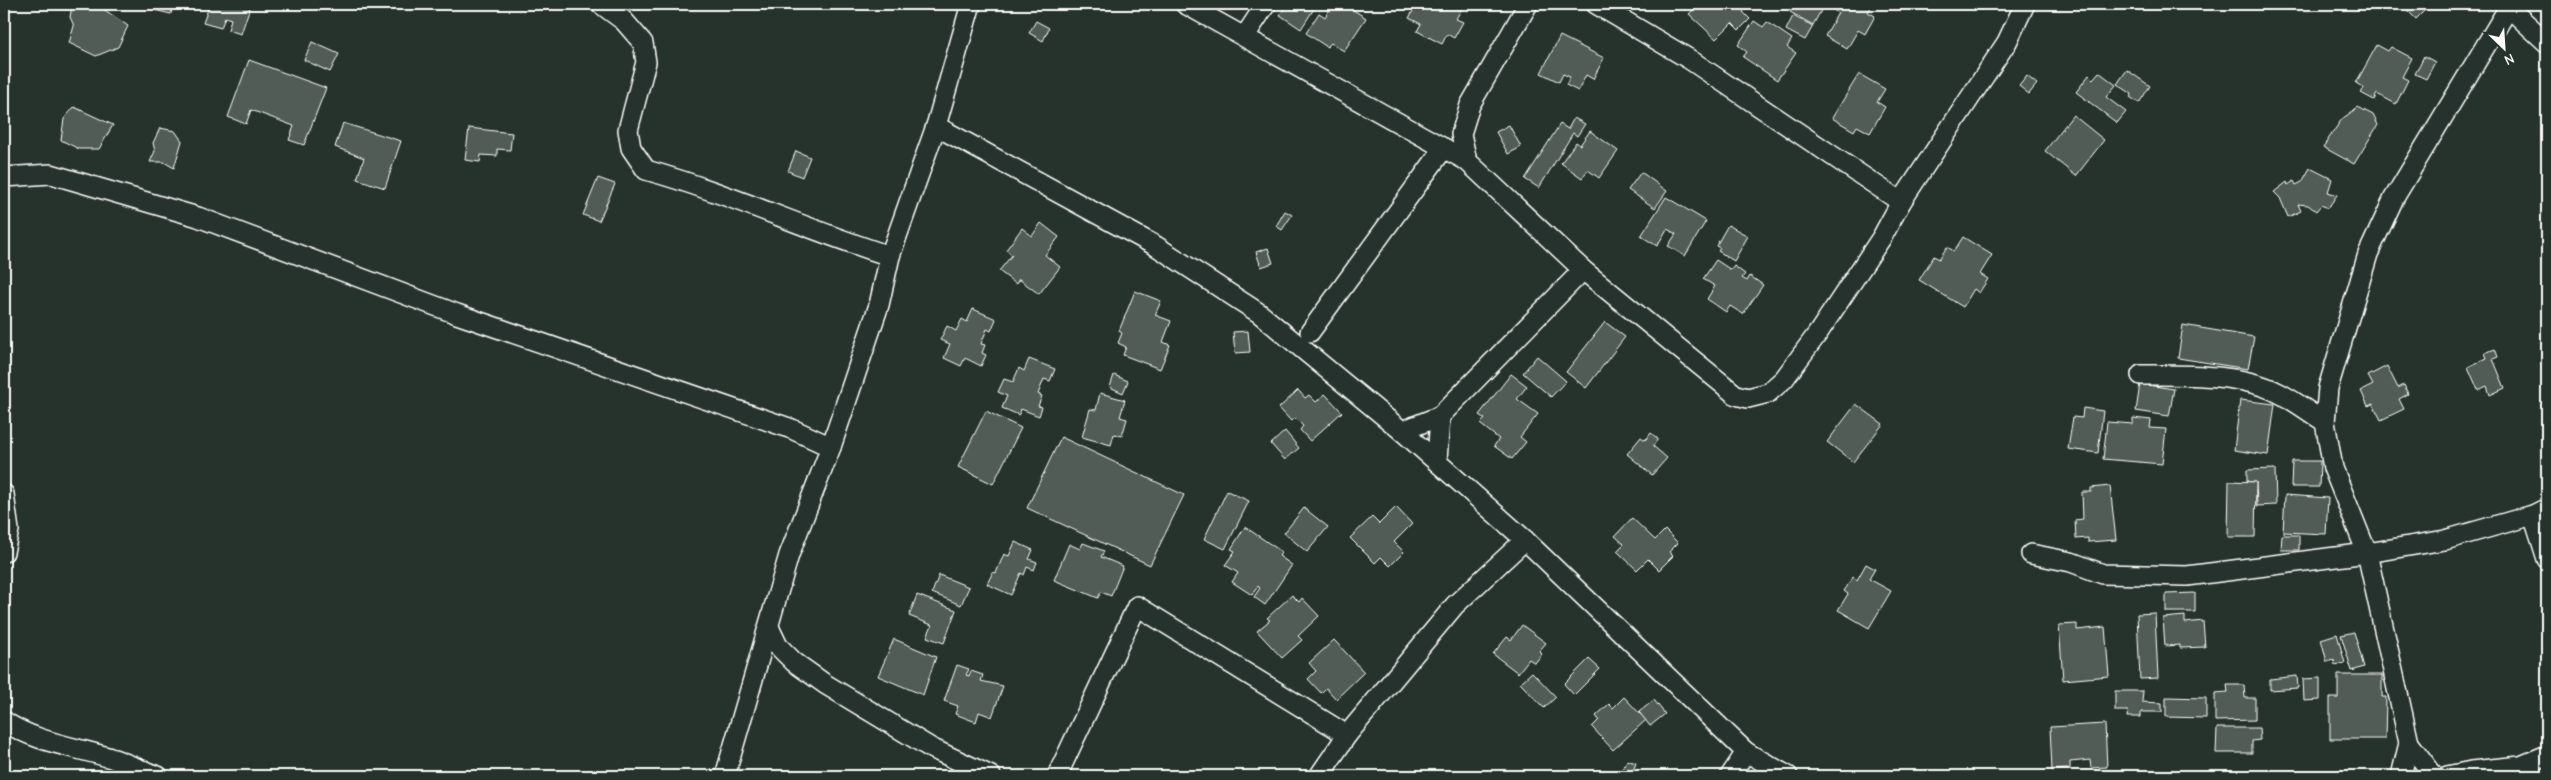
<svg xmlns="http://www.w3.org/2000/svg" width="2551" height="780" font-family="'Comic Neue',sans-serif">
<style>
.building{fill:#515c57;stroke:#fff}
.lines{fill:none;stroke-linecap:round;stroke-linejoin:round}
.minor-casing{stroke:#fff;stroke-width:22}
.minor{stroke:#26332d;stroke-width:19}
</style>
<rect width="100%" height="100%" fill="#26332d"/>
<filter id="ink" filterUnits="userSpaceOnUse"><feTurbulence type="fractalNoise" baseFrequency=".02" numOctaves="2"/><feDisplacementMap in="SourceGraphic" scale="10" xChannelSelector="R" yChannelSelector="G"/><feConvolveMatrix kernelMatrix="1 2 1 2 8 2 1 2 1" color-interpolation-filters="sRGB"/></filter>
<g filter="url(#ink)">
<!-- building -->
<g class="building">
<polygon points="156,4 173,4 171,14 154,10"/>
<polygon points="210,4 251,4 241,34 228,30 231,19 225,17 221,28 203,23"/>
<polygon points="1287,4 1317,4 1301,29 1280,15"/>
<polygon points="1333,4 1344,4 1366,18 1344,51 1331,43 1327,47 1306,33 1319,13 1325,17"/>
<polygon points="1417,4 1423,7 1425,4 1464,4 1456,19 1463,22 1454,38 1447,34 1442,44 1417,31 1421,24 1409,18"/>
<polygon points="1699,4 1751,4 1743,12 1750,19 1739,30 1732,23 1716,39 1689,14"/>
<polygon points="1795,4 1822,4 1824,5 1813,25 1790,12"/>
<polygon points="1834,4 1873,4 1868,12 1875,16 1865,34 1858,30 1847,49 1825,36 1838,13 1832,9"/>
<polygon points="2381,4 2397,4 2388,12"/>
<polygon points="2406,4 2431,4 2416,19 2403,6"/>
<polygon points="72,6 102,8 128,26 118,47 96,56 69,43 74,26 70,17"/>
<polygon points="1793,16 1813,26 1805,40 1786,30"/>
<polygon points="1036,21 1049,28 1043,41 1029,33"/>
<polygon points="1754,21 1763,27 1767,22 1792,39 1787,47 1796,53 1777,80 1743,57 1747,52 1738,45"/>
<polygon points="1560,36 1604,58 1593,79 1586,75 1578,91 1566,85 1570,77 1563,74 1559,82 1541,73"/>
<polygon points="312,42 339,54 330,72 304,60"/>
<polygon points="2377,45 2388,51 2391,47 2412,58 2402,77 2408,80 2396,104 2377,94 2374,100 2361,93 2364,88 2356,83"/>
<polygon points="2424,56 2435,62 2426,79 2415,74"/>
<polygon points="249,60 326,88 304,145 289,140 294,126 251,110 246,124 228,117"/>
<polygon points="2127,70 2150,86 2139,103 2130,97 2132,94 2117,84"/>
<polygon points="2099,72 2116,85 2106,97 2126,112 2117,123 2076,92 2089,75 2093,79"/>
<polygon points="1859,74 1885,89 1877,102 1885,107 1870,133 1857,126 1854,131 1832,118"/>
<polygon points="2027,76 2037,84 2029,94 2019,86"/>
<polygon points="74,107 113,125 99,149 79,149 61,140 64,119"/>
<polygon points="2358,107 2373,115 2378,125 2354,164 2323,147 2342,119"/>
<polygon points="2073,115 2104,140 2076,176 2045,151"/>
<polygon points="1574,118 1585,124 1577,136 1573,133 1539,188 1525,179 1560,124 1568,129"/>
<polygon points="343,123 401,141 385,188 357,179 364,158 335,147"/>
<polygon points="1509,125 1521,147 1508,154 1496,132"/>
<polygon points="160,128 175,131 182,141 174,168 164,162 150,162 155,151 153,143"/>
<polygon points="469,128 512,133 510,150 497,149 497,156 481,155 480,162 465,160"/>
<polygon points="1590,131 1618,151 1599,178 1588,170 1582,178 1561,163 1576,142 1580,145"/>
<polygon points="796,151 810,157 802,177 788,171"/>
<polygon points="2310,168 2332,179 2328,192 2337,195 2328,208 2321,205 2316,211 2308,205 2298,204 2301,211 2288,217 2280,198 2274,192 2287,182 2288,185 2294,181 2296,185 2302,182"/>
<polygon points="1641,172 1667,191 1655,208 1628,190"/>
<polygon points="598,178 615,184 599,221 583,215"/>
<polygon points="1666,197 1706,221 1685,256 1668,246 1676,234 1667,229 1657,246 1641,236"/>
<polygon points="1285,211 1292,215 1282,230 1276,226"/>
<polygon points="1041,223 1059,237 1045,255 1060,267 1039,294 1019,279 1016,284 999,271 1012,255 1006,250 1022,228 1032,236"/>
<polygon points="1728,225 1748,236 1734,261 1718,251 1720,248 1716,246"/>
<polygon points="1963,237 1992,255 1980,274 1988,279 1979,293 1974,289 1963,307 1919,280 1934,256 1939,259 1947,247 1954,251"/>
<polygon points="1268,248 1273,263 1261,267 1256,252"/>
<polygon points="1716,260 1731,270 1734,266 1745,274 1742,278 1747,281 1750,276 1763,285 1743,314 1730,306 1726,312 1707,299 1715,286 1703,279"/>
<polygon points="1135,291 1161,301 1155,315 1171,321 1163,342 1170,345 1160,369 1123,355 1126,347 1118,343 1122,333 1119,331"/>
<polygon points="973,309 996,319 991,331 987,329 981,344 985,345 982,353 986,355 981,366 965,358 961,366 944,358 950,344 940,340 947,326 956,331 962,319 967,322"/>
<polygon points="1605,322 1625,337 1586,388 1566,372"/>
<polygon points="2183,325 2254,337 2248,369 2178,358"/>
<polygon points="1248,331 1250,352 1235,353 1233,332"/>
<polygon points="2495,349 2498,357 2493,359 2505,388 2490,395 2487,386 2478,390 2468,367 2487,358 2485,353"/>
<polygon points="1537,356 1566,381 1551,397 1523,373"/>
<polygon points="1029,359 1055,369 1050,381 1044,379 1038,394 1042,396 1038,406 1042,407 1039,416 1021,409 1019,415 1002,408 1007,396 998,392 1004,379 1013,382 1019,368 1024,371"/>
<polygon points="2387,366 2398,388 2404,385 2408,394 2399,399 2404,409 2381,420 2373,404 2368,406 2361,391 2373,385 2368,376"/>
<polygon points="1511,374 1527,386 1517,399 1538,414 1520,437 1526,442 1512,459 1494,446 1499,439 1480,424 1485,419 1479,415"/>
<polygon points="1114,375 1128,381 1123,393 1110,387"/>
<polygon points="2140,384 2174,389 2169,416 2136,411"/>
<polygon points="1298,390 1305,398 1309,395 1316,402 1325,394 1342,412 1310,441 1300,430 1303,426 1295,418 1291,421 1279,408"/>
<polygon points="1100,393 1125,400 1120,417 1127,419 1122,436 1114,434 1111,445 1082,437 1090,409 1096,410"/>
<polygon points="2240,400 2275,404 2268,455 2234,450"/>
<polygon points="1856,404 1883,424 1853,462 1827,442"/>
<polygon points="2083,408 2103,411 2098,453 2068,449 2073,417 2082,418"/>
<polygon points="986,411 1021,428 993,484 958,467"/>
<polygon points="2133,418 2151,420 2150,428 2166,429 2162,464 2103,459 2107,422 2133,424"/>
<polygon points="1285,431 1299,448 1285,460 1271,444"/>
<polygon points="1651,433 1658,439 1653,446 1667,458 1652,475 1627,454 1641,437 1645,440"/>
<polygon points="1061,437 1184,495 1150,565 1027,508"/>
<polygon points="2292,461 2320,461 2319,487 2291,487"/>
<polygon points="2275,469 2276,505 2257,506 2256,482 2247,482 2247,470"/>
<polygon points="2229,481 2256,482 2255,537 2228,537"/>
<polygon points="2110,486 2116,540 2088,542 2088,538 2076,539 2075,520 2083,519 2082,492 2091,492 2091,488"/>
<polygon points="1227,491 1249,501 1225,549 1204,539"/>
<polygon points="2285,495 2328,498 2326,534 2283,532"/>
<polygon points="1396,507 1412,524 1394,542 1404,552 1390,566 1381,557 1375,563 1350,538 1372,517 1379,524"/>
<polygon points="1304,508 1328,527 1307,552 1284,533"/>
<polygon points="1632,518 1655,540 1665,530 1678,543 1669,552 1673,556 1659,570 1648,559 1637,570 1617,551 1624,544 1615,536"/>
<polygon points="1245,527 1282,552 1279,556 1292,565 1265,605 1254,597 1260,588 1258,586 1252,595 1232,582 1238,573 1225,565 1235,551 1231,549"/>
<polygon points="2282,535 2299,535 2299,550 2281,550"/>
<polygon points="1015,542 1033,550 1029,559 1037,562 1034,570 1027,567 1024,575 1021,573 1011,595 987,584 993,572 996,573 1004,554 1009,556"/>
<polygon points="1083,543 1104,551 1101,557 1123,566 1111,596 1101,592 1098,598 1054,580 1069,544 1080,549"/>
<polygon points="1866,564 1875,569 1869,579 1891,591 1869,628 1838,610 1848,594 1844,591 1853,577 1857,580"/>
<polygon points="939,575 969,587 961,605 932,593"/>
<polygon points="2195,593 2195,612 2166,612 2166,594"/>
<polygon points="917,595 956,610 944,643 927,637 932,625 909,616"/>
<polygon points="1292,595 1299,602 1302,598 1319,616 1298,636 1302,640 1282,658 1257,631 1270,620 1267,618"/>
<polygon points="2155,613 2158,678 2140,679 2137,614"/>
<polygon points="2185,616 2185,623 2203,621 2205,647 2180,648 2180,645 2165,646 2163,618"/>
<polygon points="2077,624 2077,630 2105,627 2109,676 2063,680 2059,625"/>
<polygon points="1522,625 1546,643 1539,651 1542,654 1535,663 1529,659 1518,673 1493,654 1507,637 1511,640"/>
<polygon points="2354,632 2364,667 2352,671 2341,635"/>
<polygon points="2337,634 2345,663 2335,665 2334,660 2327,662 2321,639"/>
<polygon points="894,639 936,657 923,695 878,676"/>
<polygon points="1334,640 1364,672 1336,699 1326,688 1321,693 1308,679 1316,671 1309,663"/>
<polygon points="1589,659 1600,669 1574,695 1564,684"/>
<polygon points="957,665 969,669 966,675 969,676 971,671 983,675 981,681 1003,686 992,717 979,712 976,722 955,714 958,706 944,701"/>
<polygon points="1532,672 1556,697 1544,708 1520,683"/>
<polygon points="2338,675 2382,675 2382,697 2386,697 2385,739 2330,739 2330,698 2338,698"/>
<polygon points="2297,676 2298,688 2270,690 2270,679"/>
<polygon points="2320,678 2320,700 2304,701 2303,679"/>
<polygon points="2227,685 2244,685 2245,698 2255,698 2255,720 2215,721 2215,693 2228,692"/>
<polygon points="2115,691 2143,691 2142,702 2162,703 2162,712 2141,712 2141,717 2127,717 2128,711 2115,711"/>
<polygon points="1624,697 1646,720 1613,750 1592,727 1599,720 1596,716 1609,704 1613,708"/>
<polygon points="2166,697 2206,698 2206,718 2166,717"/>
<polygon points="1654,700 1665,714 1650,726 1639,712"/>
<polygon points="2105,724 2107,767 2091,768 2090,760 2070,762 2070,769 2052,770 2050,727"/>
<polygon points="2217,728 2259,728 2260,740 2252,741 2252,753 2216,753"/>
<polygon points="1627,760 1636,763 1631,776 1620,776"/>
</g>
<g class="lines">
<!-- minor casing -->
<g class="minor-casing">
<g id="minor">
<path d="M601,4L624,21L643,43L646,62L628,130L631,148L646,170C729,193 807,230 890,256"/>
<polyline points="1185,4 1467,161"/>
<polyline points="1528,4 1470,105 1461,134 1467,161 1583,270 1736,395 1748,398 1768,393 1784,379 1818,333 1882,237 1901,202 2007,42 2025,4"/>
<polyline points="1596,4 1689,59 1901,202"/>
<polyline points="2505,4 2547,43"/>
<polyline points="1245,36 1266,4"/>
<polyline points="936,126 1156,246 1259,313 1402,431 1525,540 1746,752 1788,776"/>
<polyline points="4,177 51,174 198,217 457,314 792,429 831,447 879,305 890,256 936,126 971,4"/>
<polyline points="1310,332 1444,148"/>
<path d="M2141,375C2184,375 2240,373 2279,393C2295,401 2310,413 2325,422"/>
<polyline points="1402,431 1440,416 1583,270"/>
<polyline points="1437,461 1440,416"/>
<polyline points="4,494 9,530 4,552"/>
<polyline points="2533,515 2547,559"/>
<polyline points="2031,554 2071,562 2103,574 2187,576 2367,553 2445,540 2533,515 2547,508"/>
<polyline points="769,627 778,646 794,662 825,684 931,748 991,776"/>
<path d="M4,721C34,742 76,747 111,758C127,763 142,771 158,776"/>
<polyline points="2409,743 2434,776"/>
<polyline points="725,776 789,555 831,447"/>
<polyline points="1057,776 1137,606 1347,735"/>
<polyline points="1319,776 1347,735 1455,605 1525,540"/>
<polyline points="1730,776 1746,752"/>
<polyline points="2401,776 2409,743 2367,553 2333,468 2325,422 2328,388 2368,254 2394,198 2509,7"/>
<polyline points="2447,776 2471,771 2521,766 2547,755"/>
</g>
</g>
<!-- minor -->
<use href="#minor" class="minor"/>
</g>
</g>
<!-- margin -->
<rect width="2551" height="780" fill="none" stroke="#26332d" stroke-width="20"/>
<rect x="10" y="10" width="2531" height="760" fill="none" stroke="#fff" stroke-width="2" filter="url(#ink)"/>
<!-- north arrow -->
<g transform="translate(2504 48) rotate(155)" stroke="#26332d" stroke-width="4" paint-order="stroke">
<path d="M0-4L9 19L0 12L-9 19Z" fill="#ffffff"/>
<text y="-8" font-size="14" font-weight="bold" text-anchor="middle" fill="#ffffff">N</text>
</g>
</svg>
